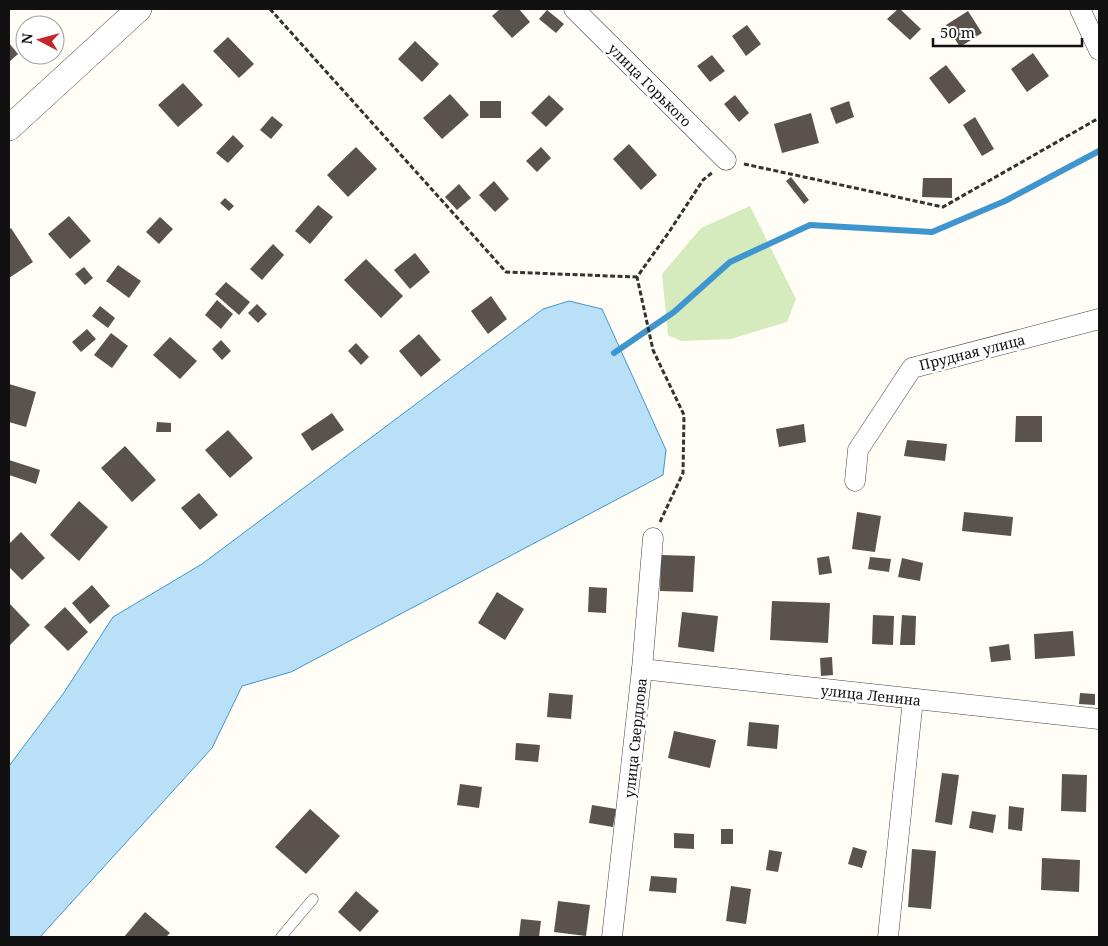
<svg xmlns="http://www.w3.org/2000/svg" width="1108" height="946" font-family="'Noto Serif',serif">
<style>
.green{fill:#d5ebbd}
.water{fill:#b9e0f7;stroke:#3f96cf}
.lines{fill:none;stroke-linecap:round;stroke-linejoin:round}
.stream{stroke:#3f96cf;stroke-width:6}
.building{fill:#5a524d}
.service-casing{stroke:#444;stroke-width:11}
.minor-casing{stroke:#444;stroke-width:21}
.tertiary-casing{stroke:#444;stroke-width:26}
.path{stroke:#333;stroke-width:3;stroke-dasharray:5 2.5;stroke-linecap:butt}
.service{stroke:#fff;stroke-width:10}
.minor{stroke:#fff;stroke-width:20}
.tertiary{stroke:#fff;stroke-width:25}
.labels{text-anchor:middle;dominant-baseline:central;stroke-width:5;stroke-linejoin:round;paint-order:stroke}
.street-label{font-size:14px;fill:#111;stroke:#fff}
</style>
<rect width="100%" height="100%" fill="#fffdf5"/>
<!-- green -->
<polygon class="green" points="750,206 796,299 787,322 731,339 681,341 668,335 662,274 701,228"/>
<!-- water -->
<polygon class="water" points="569,301 602,309 666,450 663,475 291,672 242,686 212,748 40,937 9,937 9,766 63,694 113,617 202,564 543,309"/>
<g class="lines">
<!-- stream -->
<polyline class="stream" points="614,353 674,312 730,262 810,225 932,232 1005,201 1099,151"/>
</g>
<!-- building -->
<g class="building">
<polygon points="500,9 519,9 530,22 512,38 492,16"/>
<polygon points="898,9 900,9 921,29 910,40 887,19"/>
<polygon points="547,10 564,24 556,33 539,19"/>
<polygon points="968,11 982,33 960,47 946,25"/>
<polygon points="747,25 761,44 746,56 732,36"/>
<polygon points="228,37 254,64 239,78 213,51"/>
<polygon points="415,41 439,64 422,82 398,59"/>
<polygon points="9,43 18,54 9,62"/>
<polygon points="1033,53 1049,76 1027,92 1011,69"/>
<polygon points="712,55 725,71 710,82 697,66"/>
<polygon points="946,65 966,91 949,104 929,78"/>
<polygon points="183,83 203,105 178,127 158,105"/>
<polygon points="450,94 469,115 442,139 423,118"/>
<polygon points="549,95 564,109 546,127 531,113"/>
<polygon points="735,95 749,113 739,122 724,104"/>
<rect x="480" y="101" width="21" height="17"/>
<polygon points="849,101 854,117 836,124 830,108"/>
<polygon points="811,113 819,143 782,153 774,124"/>
<polygon points="272,116 283,125 271,139 260,130"/>
<polygon points="975,117 994,149 982,156 963,125"/>
<polygon points="233,135 244,146 228,163 216,153"/>
<polygon points="629,144 657,175 641,190 613,159"/>
<polygon points="356,147 377,169 348,197 327,175"/>
<polygon points="541,147 551,158 537,172 526,161"/>
<polygon points="791,177 809,200 804,204 786,181"/>
<polygon points="923,178 952,178 952,198 922,197"/>
<polygon points="494,181 509,199 495,212 479,195"/>
<polygon points="459,184 471,198 457,210 445,197"/>
<polygon points="225,198 234,206 229,211 220,203"/>
<polygon points="318,205 333,217 310,244 295,231"/>
<polygon points="69,216 91,241 70,259 48,234"/>
<polygon points="160,217 173,229 159,244 146,232"/>
<polygon points="11,228 33,262 9,278 9,230"/>
<polygon points="273,244 284,255 262,280 250,269"/>
<polygon points="415,253 430,272 410,289 394,270"/>
<polygon points="366,259 403,296 381,318 344,280"/>
<polygon points="118,265 141,281 129,298 106,281"/>
<polygon points="84,267 93,278 85,285 75,274"/>
<polygon points="226,282 250,302 239,315 215,294"/>
<polygon points="491,296 507,319 488,334 471,311"/>
<polygon points="217,300 233,314 221,329 205,315"/>
<polygon points="257,304 267,314 258,323 248,313"/>
<polygon points="100,306 115,318 108,328 92,316"/>
<polygon points="87,329 96,339 81,352 72,342"/>
<polygon points="111,333 128,346 112,368 94,355"/>
<polygon points="419,334 441,360 421,377 399,351"/>
<polygon points="170,337 197,361 180,379 153,355"/>
<polygon points="221,340 231,351 222,360 212,349"/>
<polygon points="356,343 369,357 361,365 348,351"/>
<polygon points="9,384 36,392 26,427 9,422"/>
<polygon points="332,413 344,430 312,451 301,434"/>
<polygon points="1016,416 1042,416 1042,442 1015,442"/>
<polygon points="157,422 171,423 171,432 156,432"/>
<polygon points="804,424 806,442 779,447 776,429"/>
<polygon points="228,430 253,458 230,478 205,450"/>
<polygon points="907,440 947,444 945,461 904,456"/>
<polygon points="125,446 156,480 132,502 101,468"/>
<polygon points="9,460 40,470 36,484 9,475"/>
<polygon points="199,493 218,515 200,530 181,508"/>
<polygon points="79,501 108,527 79,561 50,535"/>
<polygon points="857,512 881,516 875,552 852,549"/>
<polygon points="964,512 1013,517 1011,536 962,531"/>
<polygon points="21,532 45,558 22,580 9,567 9,544"/>
<polygon points="661,555 695,556 693,592 660,591"/>
<polygon points="829,556 832,573 819,575 817,558"/>
<polygon points="870,557 891,559 889,572 868,569"/>
<polygon points="902,558 923,563 920,581 898,577"/>
<polygon points="92,585 110,606 90,624 72,603"/>
<polygon points="589,587 607,588 606,613 588,612"/>
<polygon points="497,592 524,609 505,640 478,623"/>
<polygon points="772,601 830,603 828,643 770,640"/>
<polygon points="9,603 30,625 9,646"/>
<polygon points="65,607 88,632 68,651 44,627"/>
<polygon points="682,612 718,616 714,652 678,647"/>
<polygon points="873,615 894,616 893,645 872,644"/>
<polygon points="902,615 916,616 915,645 900,645"/>
<polygon points="1073,631 1075,656 1035,659 1034,634"/>
<polygon points="1009,644 1011,660 991,662 989,647"/>
<polygon points="832,657 833,675 821,676 820,658"/>
<polygon points="549,693 573,695 571,719 547,717"/>
<polygon points="1080,693 1095,694 1095,705 1079,704"/>
<polygon points="749,722 779,725 777,749 747,746"/>
<polygon points="674,731 716,740 710,768 668,758"/>
<polygon points="516,743 540,745 538,762 515,760"/>
<polygon points="942,773 959,775 952,825 935,822"/>
<polygon points="1062,774 1087,775 1086,812 1061,811"/>
<polygon points="460,784 482,787 479,808 457,805"/>
<polygon points="592,805 616,809 613,827 589,823"/>
<polygon points="1009,806 1024,808 1022,831 1008,829"/>
<polygon points="310,809 340,836 306,874 275,847"/>
<polygon points="972,811 996,815 993,833 969,828"/>
<rect x="721" y="829" width="12" height="15"/>
<polygon points="674,833 694,834 694,849 674,848"/>
<polygon points="853,847 867,851 862,868 848,864"/>
<polygon points="912,849 936,851 931,909 908,907"/>
<polygon points="769,850 782,852 778,872 766,870"/>
<polygon points="1042,858 1080,860 1079,892 1041,890"/>
<polygon points="651,876 677,878 676,893 649,891"/>
<polygon points="731,886 751,889 746,924 726,921"/>
<polygon points="356,891 379,911 360,932 338,912"/>
<polygon points="558,901 590,905 586,936 554,932"/>
<polygon points="145,912 170,933 166,937 124,937"/>
<polygon points="521,919 541,921 539,937 519,937"/>
</g>
<g class="lines">
<!-- service casing -->
<g class="service-casing">
<polyline id="service" points="281,937 313,899"/>
</g>
<!-- minor casing -->
<g class="minor-casing">
<g id="minor">
<polyline points="574,9 726,160"/>
<polyline points="1080,9 1099,50"/>
<polyline points="855,481 858,450 912,368 1099,319"/>
<polyline points="642,669 1099,719"/>
<polyline points="612,937 642,669 653,538"/>
<polyline points="888,937 913,699"/>
</g>
</g>
<!-- tertiary casing -->
<g class="tertiary-casing">
<polyline id="tertiary" points="9,128 139,9"/>
</g>
<!-- path -->
<g class="path">
<polyline points="270,9 506,272 637,277"/>
<polyline points="744,164 943,207 1099,118"/>
<polyline points="660,522 683,473 684,415 653,350 637,277 669,232 703,180 713,172"/>
</g>
<!-- service -->
<use href="#service" class="service"/>
<!-- minor -->
<use href="#minor" class="minor"/>
<!-- tertiary -->
<use href="#tertiary" class="tertiary"/>
</g>
<g class="labels">
<!-- street labels -->
<g class="street-label">
<text transform="translate(650 85) rotate(45)">улица Горького</text>
<text transform="translate(972 352) rotate(-14)">Прудная улица</text>
<text transform="translate(871 695) rotate(6)">улица Ленина</text>
<text transform="translate(635 738) rotate(-84)">улица Свердлова</text>
</g>
</g>
<!-- border -->
<rect width="1108" height="946" fill="none" stroke="#111111" stroke-width="20"/>
<!-- north arrow -->
<g transform="translate(40 40) rotate(276)"><circle r="24" fill="#ffffff" stroke="#a0a0a0"/>
<path d="M0-4L9 19L0 12L-9 19Z" fill="#c4262e"/>
<text y="-8" font-size="14" font-weight="bold" text-anchor="middle" fill="#111111">N</text>
</g>
<!-- scale -->
<path d="M933 38v8h149v-8" fill="none" stroke="#111111" stroke-width="2.5"/>
<text x="940" y="38" font-size="15" fill="#111111" stroke="#ffffff" stroke-width="4" paint-order="stroke">50 m</text>
</svg>
